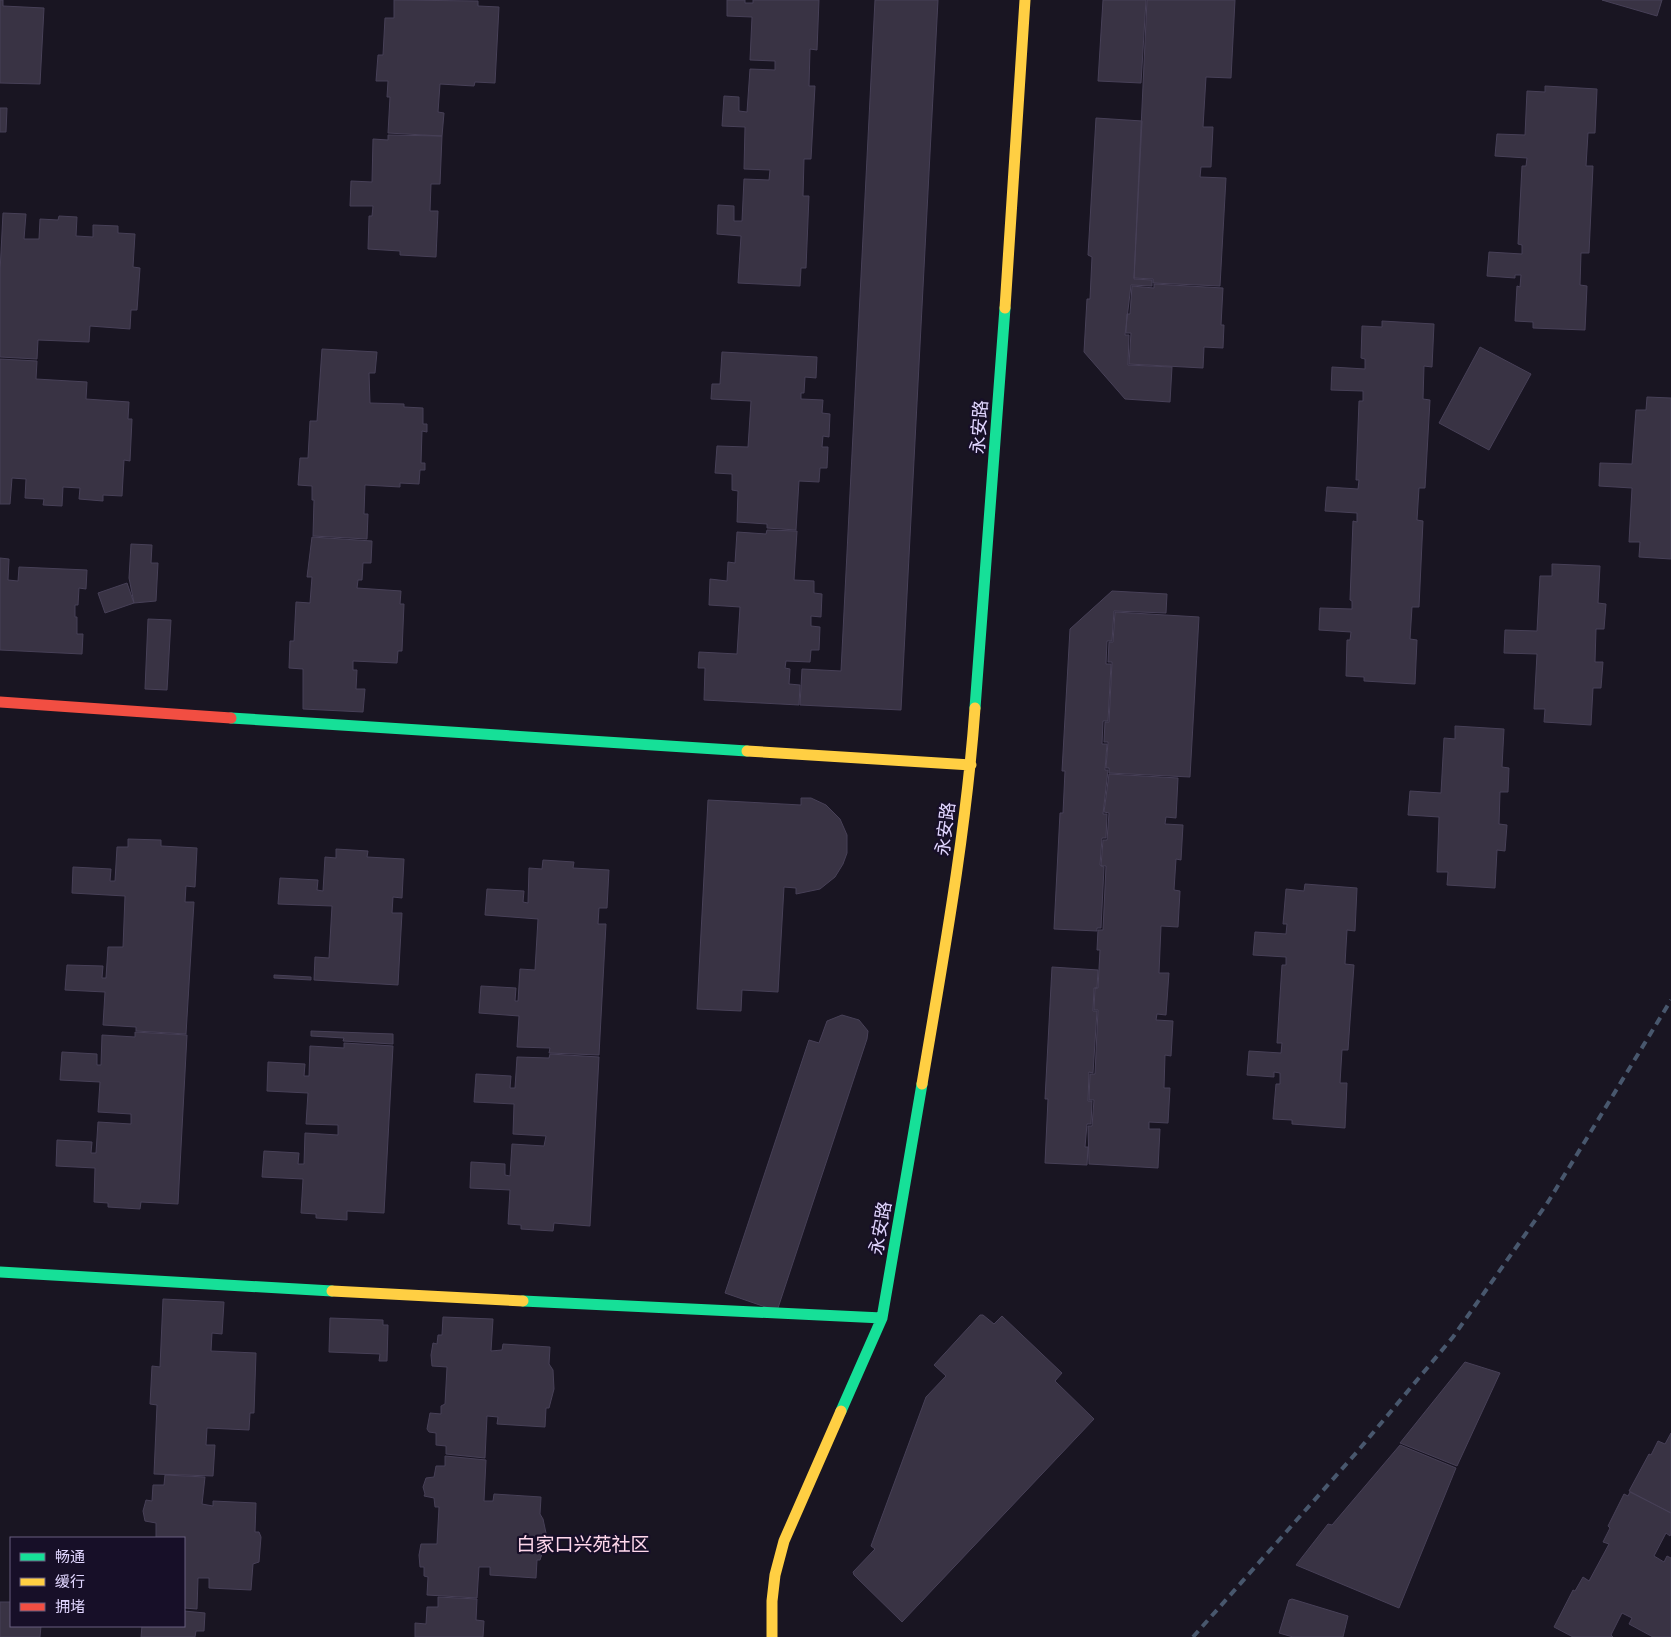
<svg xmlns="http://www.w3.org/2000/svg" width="1671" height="1637" viewBox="0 0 1671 1637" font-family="'PT Sans Narrow','Noto Sans SC',sans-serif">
<rect width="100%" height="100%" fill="#191522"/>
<!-- building -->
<path fill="#393344" stroke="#474057" d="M0 0H3V6L44 8 40 84 0 83Z
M394 0 478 1V6L499 7 495 83 475 82 474 86 440 84 438 112 444 113 442 136 388 133 390 97H387L388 81H376L378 55H383L385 18H394Z
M727 0H745V3H753V0H819L817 50 810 49 809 86H815L811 159H804L803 196H809L806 268H801L800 286 738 283 741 236 717 234 718 205 734 206V221H742L744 179 769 180 770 170 744 169 745 127 722 126 724 96 739 97V111L747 112 750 69 775 70V61L750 60 752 17 727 16Z
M875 0H938L901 710 800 705 802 669 841 671Z
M1103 0H1146L1141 83 1098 81Z
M1147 0H1235L1231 78 1206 77 1203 127H1213L1211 167H1201L1200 177 1226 178 1220 286 1153 283V279L1134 278Z
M1602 0H1662L1657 16Z
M1545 86 1597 89 1595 133H1588L1586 166H1593L1589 253H1581L1580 285 1587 286 1585 330 1533 328V322L1515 321 1517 286 1520 287 1521 275H1515V278L1487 276 1489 252 1522 254V245L1518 244 1522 166H1526L1527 158 1495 156 1497 134 1525 135 1527 91 1545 92Z
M0 108H7L6 132H0Z
M1096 118 1142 121 1134 279 1152 280V286L1131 285 1125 335H1129L1128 365 1172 367 1170 402 1125 399 1084 352 1087 299H1090L1092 257 1088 255Z
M388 135 442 136 440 184H431L430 211H438L436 257 400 255V251L368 249 369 216H372L373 206H350L351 181 372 182 373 139 388 140Z
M3 213 26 214 24 239H39L40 219 58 220 59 216 77 217 76 236 93 237V225L118 226V233L135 234 133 267 140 268 137 310H131L130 329 90 326 89 342 38 340 37 359 0 357V272Z
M1154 284 1223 288 1221 325H1224L1223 348 1204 347 1203 368 1129 364 1131 333H1126L1127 314H1130L1132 286 1154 288Z
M1382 321 1434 324 1432 367 1424 366 1423 399 1430 400 1425 488H1419L1417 520 1423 521 1419 607H1412L1410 639 1417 640 1415 684 1364 681V677L1346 676 1347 640H1350L1351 632 1319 630 1320 608 1352 609V601L1350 600 1353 521 1357 522V513L1325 511 1327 487 1358 489 1359 480H1356L1359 401H1363V391L1331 390 1332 367 1365 369V359L1361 358 1362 326 1382 327Z
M1480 347 1531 374 1489 450 1439 423Z
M322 349 377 352 375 373H369L370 403 404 404V407L423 408V424H427V432L422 431 421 463H425V470H420L419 484 400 483V487L365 485 364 514H368L367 539 313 536 314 500H312V486L298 485 300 458H308L310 421H317Z
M722 352 817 357 816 378 805 377 804 393H801V399L823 400 822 413 830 414 829 437 823 436 822 447H828L827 468H820L819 482 799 481 796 530 767 528V524L737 522 738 491 732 490V474L715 473 717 446 748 447 751 401 711 399 712 384H720Z
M0 359 37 361 36 379 87 382 86 399 129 402 128 419H132L130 461 124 460 122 496 103 495V501L79 499 80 488 63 487 62 506 43 505 44 499 25 498 26 479 12 478 10 504H0Z
M1647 397 1671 398V559L1639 557 1640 542H1629L1632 488 1599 486 1600 463 1632 464 1636 410H1646Z
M767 530 797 531 794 580 814 581V593L822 594 821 617 811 616V626L820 627 819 650H811L810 662 786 661 785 668 790 669 789 684 800 685 799 705 704 700 705 668H698L699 652 737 654 740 607 709 605 710 579 727 581 728 562 735 563 737 532 766 534Z
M312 537 372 541 371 563H363L362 580H358L357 588 401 591 400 604H404L402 651H398L397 663 353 661V670H357L356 689H365L363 712 303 709V669L289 668 290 641H294L296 602 310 603 312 577H307Z
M131 544 152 545 151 563H158L156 601 134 603 129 578Z
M0 558 9 559 8 580 18 581 19 567 87 570 86 589 79 588 78 605H75V617H77V634H83L82 654 0 650Z
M1552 564 1600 566 1598 603 1606 604 1604 629H1596L1595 662H1603L1601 688H1593L1591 725 1544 722 1545 709H1534L1537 654 1504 653 1505 630 1537 631 1540 576H1552Z
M127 583 134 603 105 613 98 593Z
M1112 591 1167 594 1166 613 1114 611 1112 641H1107L1106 664H1111L1108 721H1103L1102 744H1107L1105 770H1108L1103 814H1107L1106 838H1102L1100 865 1104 867 1101 928H1097V931L1054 929 1060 813H1063L1065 771H1062L1070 629Z
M1115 612 1199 617 1190 777 1109 773V768H1106L1108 742H1104L1105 722H1109L1112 662H1108L1109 642H1113Z
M148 619 171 620 167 690 145 689Z
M1455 726 1504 729 1502 767 1509 768 1508 792H1500L1499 824 1507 825 1505 851 1497 850 1495 888 1447 885 1448 872H1437L1439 817 1408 815 1410 791 1441 793 1444 738 1455 739Z
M1109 774 1178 778 1176 818 1166 817 1165 824 1183 825 1181 860 1176 859 1174 890 1180 891 1178 927 1161 926 1159 973H1169L1166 1015 1157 1014 1156 1020 1173 1021 1171 1056 1165 1055 1164 1088H1170L1168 1123 1149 1122V1129H1160L1158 1168 1089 1164 1088 1126H1092L1094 1100H1089L1090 1074H1095L1098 1010H1094L1095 988H1098L1100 950H1097L1098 930H1103L1106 866H1101L1103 840H1107L1109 813 1104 812Z
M801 798H811L826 805 840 819 847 835V853L843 864 835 877 820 889 796 894V888L784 887 778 992 742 990 741 1011 697 1009 708 800 801 805Z
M128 839 161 840V846L197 848 195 887 186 886 185 902H194L186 1034 136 1031V1027L103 1025 105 992 65 990 67 965 103 966 102 978H106L108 947H123L125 896 72 893 73 867 111 869 110 881H115L117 847H128Z
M336 849 368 851 367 857 404 859 402 898 393 897 392 913H402L398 985 314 980 315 957 329 958 332 906 278 904 280 878 318 880 317 890 323 891 325 857 336 858Z
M543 860 574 862 573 868 609 870 607 908H599L598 924H606L599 1055 549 1053 550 1048 517 1047 519 1016 479 1013 481 986 516 988 515 1001H518L520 969 535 970 538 919 485 915 487 889 524 891 523 902 528 903 529 868 542 869Z
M1305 884 1357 888 1355 931 1347 930 1345 964 1354 965 1348 1050H1342L1340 1083H1347L1345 1128 1292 1124V1120L1273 1119 1276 1084H1280V1073L1274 1072V1077L1247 1075 1249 1051 1281 1053 1282 1043H1277L1282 965H1286V957L1253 955 1255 932 1286 934 1287 924H1283L1286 889 1304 891Z
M1052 967 1098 970 1097 988H1094L1093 1011H1097L1093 1073 1089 1072 1088 1101H1092L1091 1124H1087L1085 1147H1088L1087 1165 1045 1163 1048 1099H1045Z
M274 975 311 977V980L274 978Z
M842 1015 859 1020 868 1031 867 1039 777 1311 725 1293 809 1040 819 1043 827 1021Z
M311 1031 393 1034V1044L343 1041 344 1038 311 1036Z
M135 1032 187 1035 178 1204 141 1202 140 1209 108 1207V1203L94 1202 95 1168 56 1166 57 1140 92 1142 91 1153H96L98 1122 131 1124V1114L98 1112 100 1082 60 1080 62 1052 97 1054V1065H101L102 1035 135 1037Z
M344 1043 393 1046 384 1213 347 1211V1220L316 1218V1214L301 1213 303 1179 262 1177 264 1151 299 1153 298 1164H304L305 1133 338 1135V1125L306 1124 308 1093 267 1091 268 1062 305 1064 304 1076H309L310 1046 344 1048Z
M550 1054 599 1057 590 1226 554 1223 553 1231 521 1229V1225L508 1224 510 1190 470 1188 471 1162 505 1164V1175L510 1176 512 1144 544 1146 546 1136 513 1134 514 1104 474 1102 476 1074 511 1076 510 1088H515L517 1057 549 1058Z
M163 1299 224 1302 222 1334 212 1333 211 1351 256 1353 254 1413H250L249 1430 207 1428 206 1445H215L213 1476 154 1474 157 1405 150 1404 152 1366 160 1367Z
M980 1315H983L994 1324 1002 1316 1062 1373 1055 1381 1094 1419 902 1622 854 1575 853 1572 875 1549 871 1546 926 1397 946 1376 934 1365Z
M443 1317 493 1319 491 1351 502 1350 503 1344 550 1347 549 1364 553 1370 554 1389 549 1408H546L545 1427 497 1424 498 1417 487 1416 485 1458 446 1454V1446L436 1445V1433L429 1432 427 1429 430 1413 441 1414V1406L445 1404 447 1367 432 1366 431 1355 433 1343 437 1344 438 1335H442Z
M330 1318 383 1320V1325H388L387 1361H379L380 1354 329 1352Z
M1465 1362 1500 1373 1457 1466 1400 1443Z
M1671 1433V1513L1629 1491 1649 1454 1651 1455 1658 1441 1665 1444Z
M1400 1445 1456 1468 1399 1608 1296 1565 1328 1524 1332 1525Z
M445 1456 486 1460 484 1501H493L494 1494 541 1497 540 1514 543 1519 546 1533 545 1545 540 1560H537L536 1578 490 1575V1567H479L477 1598 427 1595 428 1577 424 1576V1567H420L419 1555 421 1544H437L439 1507H435L434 1498 424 1496 425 1494 423 1487 426 1478 434 1477 436 1466H445Z
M165 1475 205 1477 202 1504 213 1506V1501L256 1503 255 1532H259L261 1537 259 1562 253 1564 251 1590 209 1588V1578H198L197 1609 184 1608V1538H156V1523L145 1521 143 1511 146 1500 152 1501 153 1485H164Z
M1630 1492 1671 1513V1534L1670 1536 1666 1533 1654 1556 1664 1562 1667 1556 1671 1558V1637H1653L1629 1624 1632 1618 1622 1613 1611 1635 1613 1637H1573L1554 1627 1573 1590 1575 1591 1583 1577 1589 1581 1609 1544 1603 1542 1610 1528 1608 1526 1624 1494 1628 1496Z
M438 1597 477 1599 476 1620 484 1621 483 1637H415V1623L426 1624 427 1607H438Z
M1292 1599 1348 1616 1343 1637H1293L1279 1633 1289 1600Z
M0 1602H11V1626H41L40 1637H0Z
M184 1611 205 1613 204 1631H196L195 1637H141L142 1626H184Z"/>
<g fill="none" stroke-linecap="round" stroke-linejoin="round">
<!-- fast -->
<path stroke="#16e098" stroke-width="11" d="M975 708 1005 308
M231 718 747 751
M0 1272 332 1291
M523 1301 882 1318
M841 1411 882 1318 922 1084"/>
<!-- slow -->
<path stroke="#ffcf43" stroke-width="11" d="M1005 308 1025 0
M747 751 971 765
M922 1084C943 959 966 834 975 708
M332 1291 523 1301
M772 1637V1601L775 1575 784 1541 841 1411"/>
<!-- jam -->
<path stroke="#f24e42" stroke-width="11" d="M0 702 231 718"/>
<!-- rail -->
<path stroke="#48576d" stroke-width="4" stroke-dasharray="8 6" stroke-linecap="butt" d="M1193 1637 1357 1452 1453 1337 1548 1202 1671 1000"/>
</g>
<g text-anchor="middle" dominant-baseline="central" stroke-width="4.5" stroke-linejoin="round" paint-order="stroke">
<!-- street labels -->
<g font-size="18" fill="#e1d6ff" stroke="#170f28">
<text transform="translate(979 427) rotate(-86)">永安路</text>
<text transform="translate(945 829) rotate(-83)">永安路</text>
<text transform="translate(880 1228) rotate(-80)">永安路</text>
</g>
<!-- neighbourhood labels -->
<g font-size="19" fill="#ffd8eb" stroke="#170f28">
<text x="583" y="1544">白家口兴苑社区</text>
</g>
</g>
<!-- legend -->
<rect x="10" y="1537" width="175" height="90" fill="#170f28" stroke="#685f7e"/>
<rect x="20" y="1553" width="25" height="8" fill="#16e098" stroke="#685f7e"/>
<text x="55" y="1562" font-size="15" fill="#e1d6ff">畅通</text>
<rect x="20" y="1578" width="25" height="8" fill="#ffcf43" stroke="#685f7e"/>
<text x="55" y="1587" font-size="15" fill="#e1d6ff">缓行</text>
<rect x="20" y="1603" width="25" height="8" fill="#f24e42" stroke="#685f7e"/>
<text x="55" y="1612" font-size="15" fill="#e1d6ff">拥堵</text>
</svg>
